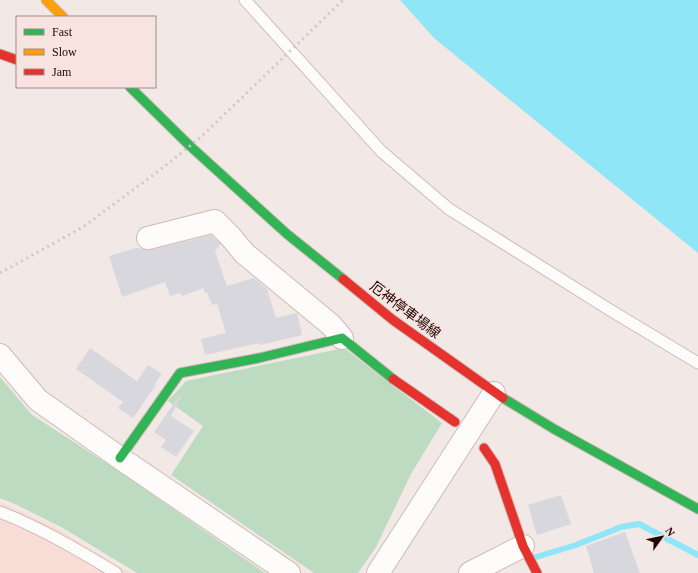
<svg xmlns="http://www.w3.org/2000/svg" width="698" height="573" viewBox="0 0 698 573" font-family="'Times New Roman','Noto Sans JP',serif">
<rect width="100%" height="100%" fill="#f2e8e5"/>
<!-- built -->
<path fill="#f8ddd7" d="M0 502 53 526 130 573H0Z"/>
<!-- green -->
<path fill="#bddbc0" d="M344 348 442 423 411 474 376 547 358 573H314L171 475 203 426 168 401 186 381Z
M0 377 32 415 114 468 265 573H137L63 528 15 504 0 498Z"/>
<!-- water -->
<path fill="#8fe6f6" d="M400 0H698V253L434 38Z"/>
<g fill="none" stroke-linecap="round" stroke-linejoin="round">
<!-- stream -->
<path stroke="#8fe6f6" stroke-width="6" d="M533 558 576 545 621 527 639 524 698 555"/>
</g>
<!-- building -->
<path fill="#d9d7de" d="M211 235 221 244 215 251 227 286 254 278 267 289 276 318 297 313 302 335 260 345V343L205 355 201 339 226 333 217 304 212 305 207 292 205 293 204 288 182 296 180 293 170 296 165 282 122 297 109 256 136 248 151 250Z
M90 348 137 381 148 365 162 374 154 385H156L133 418 118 408 123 402 76 369Z
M179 396 181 397 171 416 194 431 176 457 161 447 166 440 154 432Z
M561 495 571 524 537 535 528 505Z
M625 532 640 573H594L586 546Z"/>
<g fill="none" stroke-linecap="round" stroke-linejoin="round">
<defs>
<path id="lane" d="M245 0 381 151 449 209 610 310 698 363
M0 512C41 528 78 550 116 573"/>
<path id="street" d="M148 238 215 221 230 236 244 253 331 325 342 338
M0 355 38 400 120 458 289 573
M378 573 494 393
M470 573 523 546"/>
<path id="fast" d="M130 87 190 146 287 234 343 279
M503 398 554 429 698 509
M120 458 180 373 259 358 342 338 393 379"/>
<path id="slow" d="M46 0 63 17"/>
<path id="jam" d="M0 54 17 60
M343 279 393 320 503 398
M393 379 455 422
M484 448 495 464 523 546 537 573"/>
</defs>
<!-- lane casing -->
<use href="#lane" stroke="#cebab5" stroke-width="13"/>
<!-- street casing -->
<use href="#street" stroke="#cebab5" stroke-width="24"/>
<!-- fast casing -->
<use href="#fast" stroke="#cebab5" stroke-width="11"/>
<!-- slow casing -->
<use href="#slow" stroke="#cebab5" stroke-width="11"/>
<!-- jam casing -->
<use href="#jam" stroke="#cebab5" stroke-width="11"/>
<!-- lane -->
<use href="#lane" stroke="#fdfcfb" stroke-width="11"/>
<!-- street -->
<use href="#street" stroke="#fdfcfb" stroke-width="22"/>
<!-- fast -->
<use href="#fast" stroke="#30b455" stroke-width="9"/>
<!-- slow -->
<use href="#slow" stroke="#ff9f0a" stroke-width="9"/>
<!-- jam -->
<use href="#jam" stroke="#e5322d" stroke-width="9"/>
<!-- rail -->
<path stroke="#cecaca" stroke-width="3" stroke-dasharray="2 4" stroke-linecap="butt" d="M0 273 83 227 160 170 201 137 343 0"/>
</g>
<g text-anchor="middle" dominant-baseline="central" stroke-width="3" stroke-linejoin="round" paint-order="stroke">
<!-- street labels -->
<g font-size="14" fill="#220402" stroke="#f7e4e0">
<text transform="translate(405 310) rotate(37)">厄神停車場線</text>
</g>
</g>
<!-- legend -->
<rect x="16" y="16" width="140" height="72" fill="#f7e4e0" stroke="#a28a87"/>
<rect x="24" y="29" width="20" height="6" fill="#30b455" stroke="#a28a87"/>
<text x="52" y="36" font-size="12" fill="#220402">Fast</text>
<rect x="24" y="49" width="20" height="6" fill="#ff9f0a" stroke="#a28a87"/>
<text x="52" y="56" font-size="12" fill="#220402">Slow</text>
<rect x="24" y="69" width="20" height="6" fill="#e5322d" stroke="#a28a87"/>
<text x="52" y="76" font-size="12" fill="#220402">Jam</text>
<!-- north arrow -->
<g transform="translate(662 537) rotate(57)" stroke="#f7e4e0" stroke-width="3" paint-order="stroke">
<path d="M0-3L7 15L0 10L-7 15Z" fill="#220402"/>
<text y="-6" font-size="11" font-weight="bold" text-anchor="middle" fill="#220402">N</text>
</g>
</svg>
